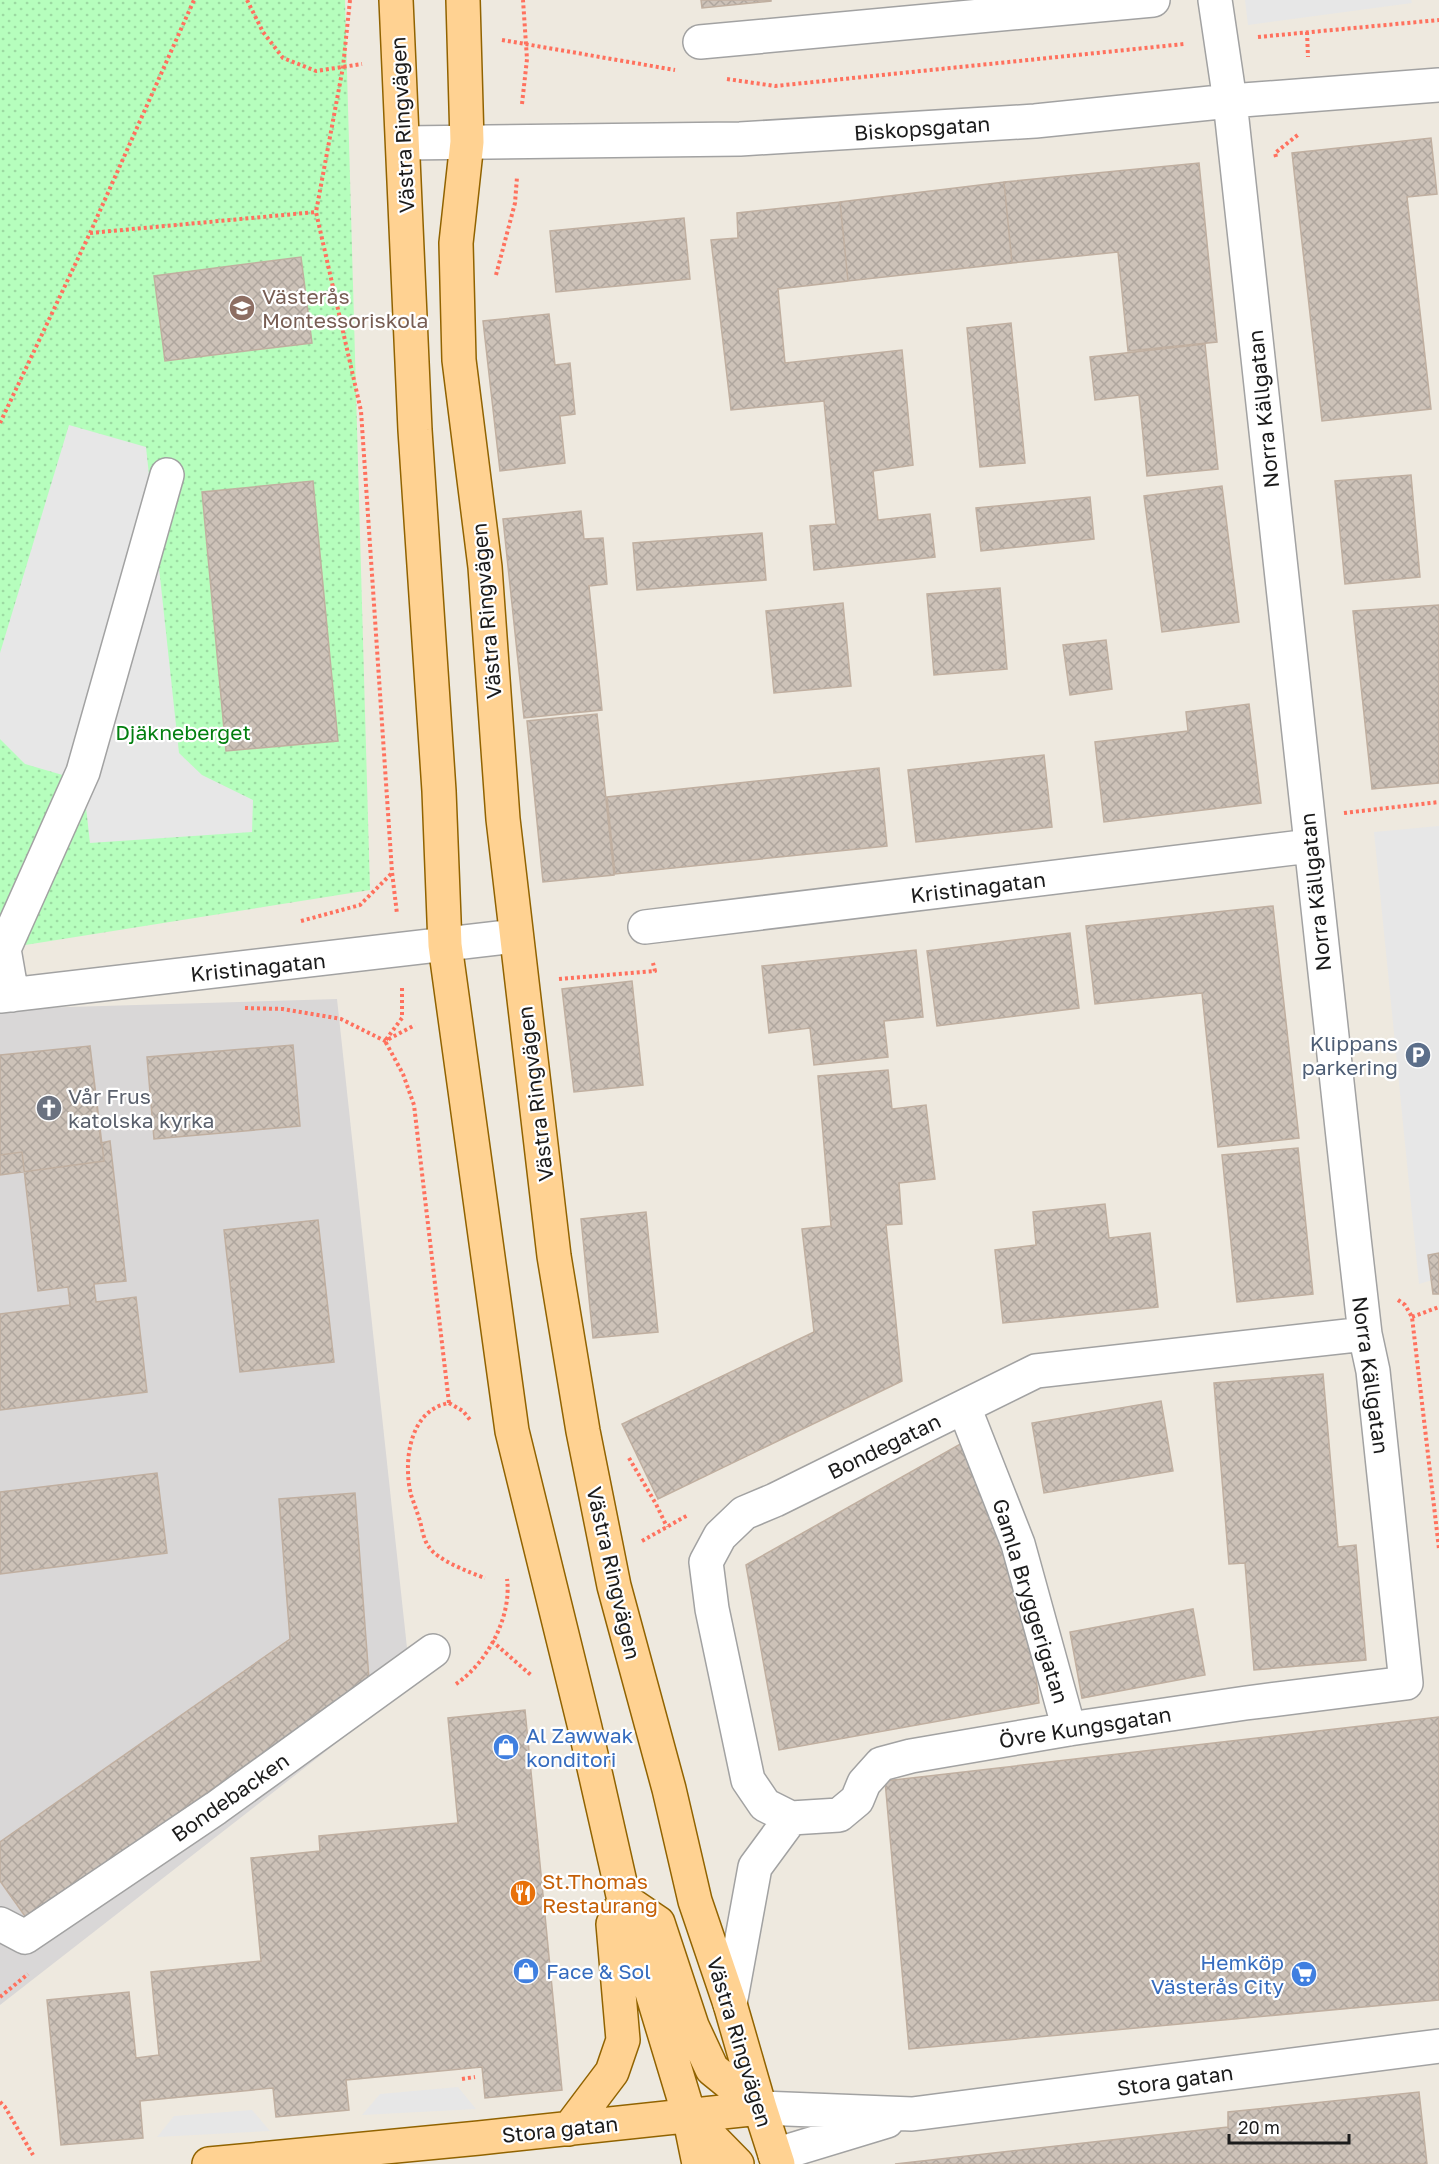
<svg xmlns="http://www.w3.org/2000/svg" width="1439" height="2164" viewBox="0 0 1439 2164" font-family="'Golos Text',sans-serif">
<defs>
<pattern id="park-dots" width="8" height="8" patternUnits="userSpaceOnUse" patternTransform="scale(1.5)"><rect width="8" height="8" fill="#b6febd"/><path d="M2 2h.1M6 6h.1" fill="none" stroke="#9cd9a2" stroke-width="1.8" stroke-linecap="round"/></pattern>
<pattern id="building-cross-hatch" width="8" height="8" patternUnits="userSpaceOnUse" patternTransform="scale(1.5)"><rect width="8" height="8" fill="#cdc2b8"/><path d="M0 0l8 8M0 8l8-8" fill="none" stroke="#afa69e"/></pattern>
</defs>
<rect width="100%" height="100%" fill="#eee9df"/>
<!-- residential -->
<path fill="#d9d7d7" d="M337 999 411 1685 0 2005V1009Z"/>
<!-- park -->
<path fill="url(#park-dots)" d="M0 0H345L370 890 0 949Z"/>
<!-- parking -->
<path fill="#e7e7e7" d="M1245 0H1411L1412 3 1248 25Z
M69 425 146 447 179 753 202 775 253 800 252 832 90 843 83 781 25 764 0 739V653Z
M1439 826V1278L1419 1284 1374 832Z
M458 2087 476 2109 362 2115 380 2094Z
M252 2110 270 2131 157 2137 174 2116Z"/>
<!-- building -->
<path fill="url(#building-cross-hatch)" stroke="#c0afa0" stroke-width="1.5" d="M701 0H771V1L702 8Z
M1431 138 1437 194 1407 197 1431 409 1322 421 1292 153Z
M1199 163 1217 342 1128 351 1118 252 1012 263 1004 182Z
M1004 182 1012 263 848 281 840 202Z
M840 202 848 281 778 289 785 363 902 350 913 465 873 471 878 520 930 514 935 557 814 570 810 526 836 524 824 401 731 410 711 240 738 238 737 213Z
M684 218 690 279 556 292 550 231Z
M301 257 312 343 165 361 154 276Z
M549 314 555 365 570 363 575 414 560 416 565 463 500 471 483 321Z
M1011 323 1025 463 980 467 967 328Z
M1205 344 1218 469 1147 476 1139 395 1095 400 1090 357Z
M1411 475 1420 577 1345 584 1335 481Z
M313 481 338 741 226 751 202 492Z
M1222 486 1239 622 1162 632 1144 496Z
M1090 497 1094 539 981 551 976 508Z
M581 511 584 539 603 538 607 584 589 586 602 710 524 718 503 519Z
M762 533 766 580 637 590 633 543Z
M1000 588 1007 669 934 675 927 594Z
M843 603 851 686 774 693 766 611Z
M1439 605V783L1372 789 1353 611Z
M1106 640 1112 689 1070 695 1063 645Z
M1249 704 1261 803 1104 822 1095 742 1188 731 1186 712Z
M597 714 614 875 543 882 527 721Z
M1044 755 1052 827 916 842 908 770Z
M879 768 887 846 615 874 607 797Z
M1273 906 1299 1138 1218 1147 1202 993 1095 1004 1086 926Z
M1070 933 1079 1008 937 1026 927 951Z
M916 950 923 1017 884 1021 888 1057 814 1065 810 1028 769 1033 762 966Z
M632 981 643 1085 574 1092 562 989Z
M293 1045 300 1126 154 1139 147 1057Z
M90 1046 101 1143 110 1141 126 1281 94 1284 96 1302 136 1297 147 1392 0 1410V1314L70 1305 68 1287 38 1291 22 1152 0 1155V1055Z
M90 1046 104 1161 0 1175V1055Z
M888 1070 892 1109 926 1105 935 1179 899 1183 902 1224 886 1225 902 1381 658 1499 622 1424 814 1332 802 1229 831 1226 818 1076Z
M1298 1148 1313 1294 1237 1302 1222 1155Z
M1105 1204 1109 1238 1150 1233 1158 1307 1003 1323 995 1250 1036 1245 1033 1212Z
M646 1212 658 1332 593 1338 581 1219Z
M318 1220 334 1362 240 1372 224 1230Z
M1439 1253V1294H1433L1428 1255Z
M1323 1374 1338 1547 1356 1545 1366 1660 1254 1670 1245 1563 1229 1564 1214 1383Z
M1161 1401 1173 1471 1044 1493 1032 1423Z
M962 1443 1030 1623 1039 1703 779 1750 746 1565Z
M157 1473 167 1553 0 1574V1492Z
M355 1493 369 1679 27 1919 0 1881V1842L290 1639 279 1499Z
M1193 1609 1205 1675 1082 1698 1070 1632Z
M525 1710 562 2090 485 2098 482 2067 346 2080 349 2110 276 2117 273 2088 140 2101 143 2138 61 2145 47 2000 129 1992 136 2058 159 2055 151 1972 261 1961 251 1858 320 1851 319 1836 458 1823 448 1718Z
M1439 1717V2000L909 2049 885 1781Z
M1419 2092 1427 2164H895L1228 2127V2112Z"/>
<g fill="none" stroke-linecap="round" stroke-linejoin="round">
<defs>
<path id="minor" d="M1215 0 1230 101 1354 1238 1365 1334 1373 1371 1406 1683 1246 1703 1069 1729 911 1756 881 1764 864 1783 857 1800 839 1815 791 1818 765 1805 748 1780 712 1609 706 1562 720 1536 744 1513 775 1500 1036 1371 1365 1334
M700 42 1153 0
M403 143 740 139 1035 121 1230 101 1439 85
M645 927 1310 846
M12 995 4 949 83 772 167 475
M0 996 516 936
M964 1407 1018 1544 1069 1729
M0 1924 25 1937 216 1808 433 1651
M730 2004 755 1867 791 1818
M760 2108 912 2114 1439 2046
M775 2155 887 2121"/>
<path id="major" d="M396 0 415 430 439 791 445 945 512 1431 585 1728 624 1900 689 2115 699 2164
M463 0 467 142 456 243 459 360 485 567 503 819 554 1256 583 1431 614 1586 669 1789 695 1901 730 2004 760 2108 778 2164
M624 1900 658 1923 692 2026 712 2069 760 2108
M689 2115 737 2164
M569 2129 612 2072 623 2040 613 1924 621 1907
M209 2164 479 2138 760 2108"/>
</defs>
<!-- minor casing -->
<use href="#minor" stroke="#a2a2a2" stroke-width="36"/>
<!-- major casing -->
<use href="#major" stroke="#916300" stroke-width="36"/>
<!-- path -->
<path stroke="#ff715e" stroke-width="4" stroke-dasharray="3 3" stroke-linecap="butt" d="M247 0 263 32 283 58 316 71 362 64
M350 0 343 67 316 212 361 411 392 872 397 914
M1307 32 1308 57
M1258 37 1439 20
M502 40 675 70
M727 79 775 86 1184 44
M522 104 527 59 523 0
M1276 157 1275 153 1299 134
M90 233 316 212
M496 275 515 203 517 177
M0 423 90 233 194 0
M1344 813 1439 802
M301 921 360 905 392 873
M559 979 655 971 653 963
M402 988V1018L385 1041 403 1074 414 1105 449 1403C409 1410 403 1462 411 1495 414 1503 417 1512 420 1521 422 1529 424 1541 429 1547 437 1560 471 1573 485 1578
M245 1008 283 1009 341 1019 385 1041 415 1025
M1398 1300 1405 1305 1412 1317 1439 1549
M1412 1317 1439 1307
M449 1403 463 1411 471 1421
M629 1458 656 1504 667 1527
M642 1541 688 1515
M492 1641 532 1676
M456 1684C487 1663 512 1617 507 1579
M0 1997 28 1974
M462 2079 475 2077
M0 2102 5 2107 33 2155"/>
<!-- minor -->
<use href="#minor" stroke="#fff" stroke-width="33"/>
<!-- major -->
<use href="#major" stroke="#ffd292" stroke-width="33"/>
</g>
<!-- icons -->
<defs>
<symbol id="school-disc" viewBox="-11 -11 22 22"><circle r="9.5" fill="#8d6e63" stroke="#fff"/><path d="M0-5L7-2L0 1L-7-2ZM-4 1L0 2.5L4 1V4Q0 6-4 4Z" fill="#fff"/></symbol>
<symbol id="parking-disc" viewBox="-11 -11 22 22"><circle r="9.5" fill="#5c6f8a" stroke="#fff"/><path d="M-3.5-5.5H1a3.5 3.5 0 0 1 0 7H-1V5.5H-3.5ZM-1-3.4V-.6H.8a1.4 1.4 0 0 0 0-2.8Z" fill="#fff"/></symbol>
<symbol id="church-disc" viewBox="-11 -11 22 22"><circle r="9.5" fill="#6b7280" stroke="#fff"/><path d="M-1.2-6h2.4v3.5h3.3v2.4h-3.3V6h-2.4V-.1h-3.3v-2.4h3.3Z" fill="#fff"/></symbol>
<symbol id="shop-disc" viewBox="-11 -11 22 22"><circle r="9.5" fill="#3f7fe0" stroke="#fff"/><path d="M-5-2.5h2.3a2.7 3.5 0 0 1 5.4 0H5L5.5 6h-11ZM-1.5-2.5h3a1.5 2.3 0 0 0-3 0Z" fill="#fff"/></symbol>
<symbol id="restaurant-disc" viewBox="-11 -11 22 22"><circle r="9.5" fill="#e8710a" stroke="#fff"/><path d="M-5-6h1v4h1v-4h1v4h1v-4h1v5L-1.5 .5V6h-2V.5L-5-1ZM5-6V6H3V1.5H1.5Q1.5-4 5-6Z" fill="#fff"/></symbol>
<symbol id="supermarket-disc" viewBox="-11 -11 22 22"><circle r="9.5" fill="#3f7fe0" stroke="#fff"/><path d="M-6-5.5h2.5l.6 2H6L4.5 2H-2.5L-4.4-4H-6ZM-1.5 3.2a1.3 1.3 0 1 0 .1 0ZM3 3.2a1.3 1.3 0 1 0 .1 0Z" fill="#fff"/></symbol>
</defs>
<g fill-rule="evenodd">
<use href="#school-disc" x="227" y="293" width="30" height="30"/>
<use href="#parking-disc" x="1403" y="1040" width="30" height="30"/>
<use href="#church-disc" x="34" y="1093" width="30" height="30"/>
<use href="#shop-disc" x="491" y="1732" width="30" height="30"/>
<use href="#restaurant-disc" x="508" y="1878" width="30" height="30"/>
<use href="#shop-disc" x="511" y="1956" width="30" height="30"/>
<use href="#supermarket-disc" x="1289" y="1959" width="30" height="30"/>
</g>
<g text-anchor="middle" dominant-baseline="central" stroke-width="4.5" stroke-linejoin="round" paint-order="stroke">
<!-- street labels -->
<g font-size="21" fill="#1b1b1b" stroke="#fff">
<text transform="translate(402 125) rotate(-93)">Västra Ringvägen</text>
<text transform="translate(922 128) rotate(-4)">Biskopsgatan</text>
<text transform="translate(1263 409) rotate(-96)">Norra Källgatan</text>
<text transform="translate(486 611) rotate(-95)">Västra Ringvägen</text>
<text transform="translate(978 887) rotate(-7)">Kristinagatan</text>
<text transform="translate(1315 892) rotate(-96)">Norra Källgatan</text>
<text transform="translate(258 967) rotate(-6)">Kristinagatan</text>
<text transform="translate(535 1094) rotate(-97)">Västra Ringvägen</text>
<text transform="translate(1371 1375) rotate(82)">Norra Källgatan</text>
<text transform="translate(884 1446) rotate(-26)">Bondegatan</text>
<text transform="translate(614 1573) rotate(77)">Västra Ringvägen</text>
<text transform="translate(1031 1601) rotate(73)">Gamla Bryggerigatan</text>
<text transform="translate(1085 1727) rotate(-9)">Övre Kungsgatan</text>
<text transform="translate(230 1797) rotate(-35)">Bondebacken</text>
<text transform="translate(740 2042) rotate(73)">Västra Ringvägen</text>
<text transform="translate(1175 2080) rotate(-8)">Stora gatan</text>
<text transform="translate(560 2129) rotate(-6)">Stora gatan</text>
</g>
<!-- education labels -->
<g font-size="21" fill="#785e54" stroke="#fff" text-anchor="start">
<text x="262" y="296">Västerås<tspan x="262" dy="24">Montessoriskola</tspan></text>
</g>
<!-- park labels -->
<g font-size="21" fill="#027f0f" stroke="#fff">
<text x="183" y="732">Djäkneberget</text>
</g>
<!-- service labels -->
<g font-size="21" fill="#4e5e75" stroke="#fff" text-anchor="end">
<text x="1398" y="1043">Klippans<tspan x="1398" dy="24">parkering</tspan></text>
</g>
<!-- worship labels -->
<g font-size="21" fill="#5b616d" stroke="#fff" text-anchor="start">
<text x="68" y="1096">Vår Frus<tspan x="68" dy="24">katolska kyrka</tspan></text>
</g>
<!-- shop labels -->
<g font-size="21" fill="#366cbe" stroke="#fff" text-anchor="start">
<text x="526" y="1735">Al Zawwak<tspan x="526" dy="24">konditori</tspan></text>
<text x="1284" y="1962" text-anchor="end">Hemköp<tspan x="1284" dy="24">Västerås City</tspan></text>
<text x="546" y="1971">Face &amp; Sol</text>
</g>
<!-- food labels -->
<g font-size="21" fill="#c56008" stroke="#fff" text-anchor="start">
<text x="542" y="1881">St.Thomas<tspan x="542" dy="24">Restaurang</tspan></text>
</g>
</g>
<!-- scale -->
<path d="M1229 2134v9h120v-9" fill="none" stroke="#1b1b1b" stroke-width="3"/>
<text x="1238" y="2134" font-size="18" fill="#1b1b1b" stroke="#ffffff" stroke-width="4.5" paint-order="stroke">20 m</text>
</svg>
